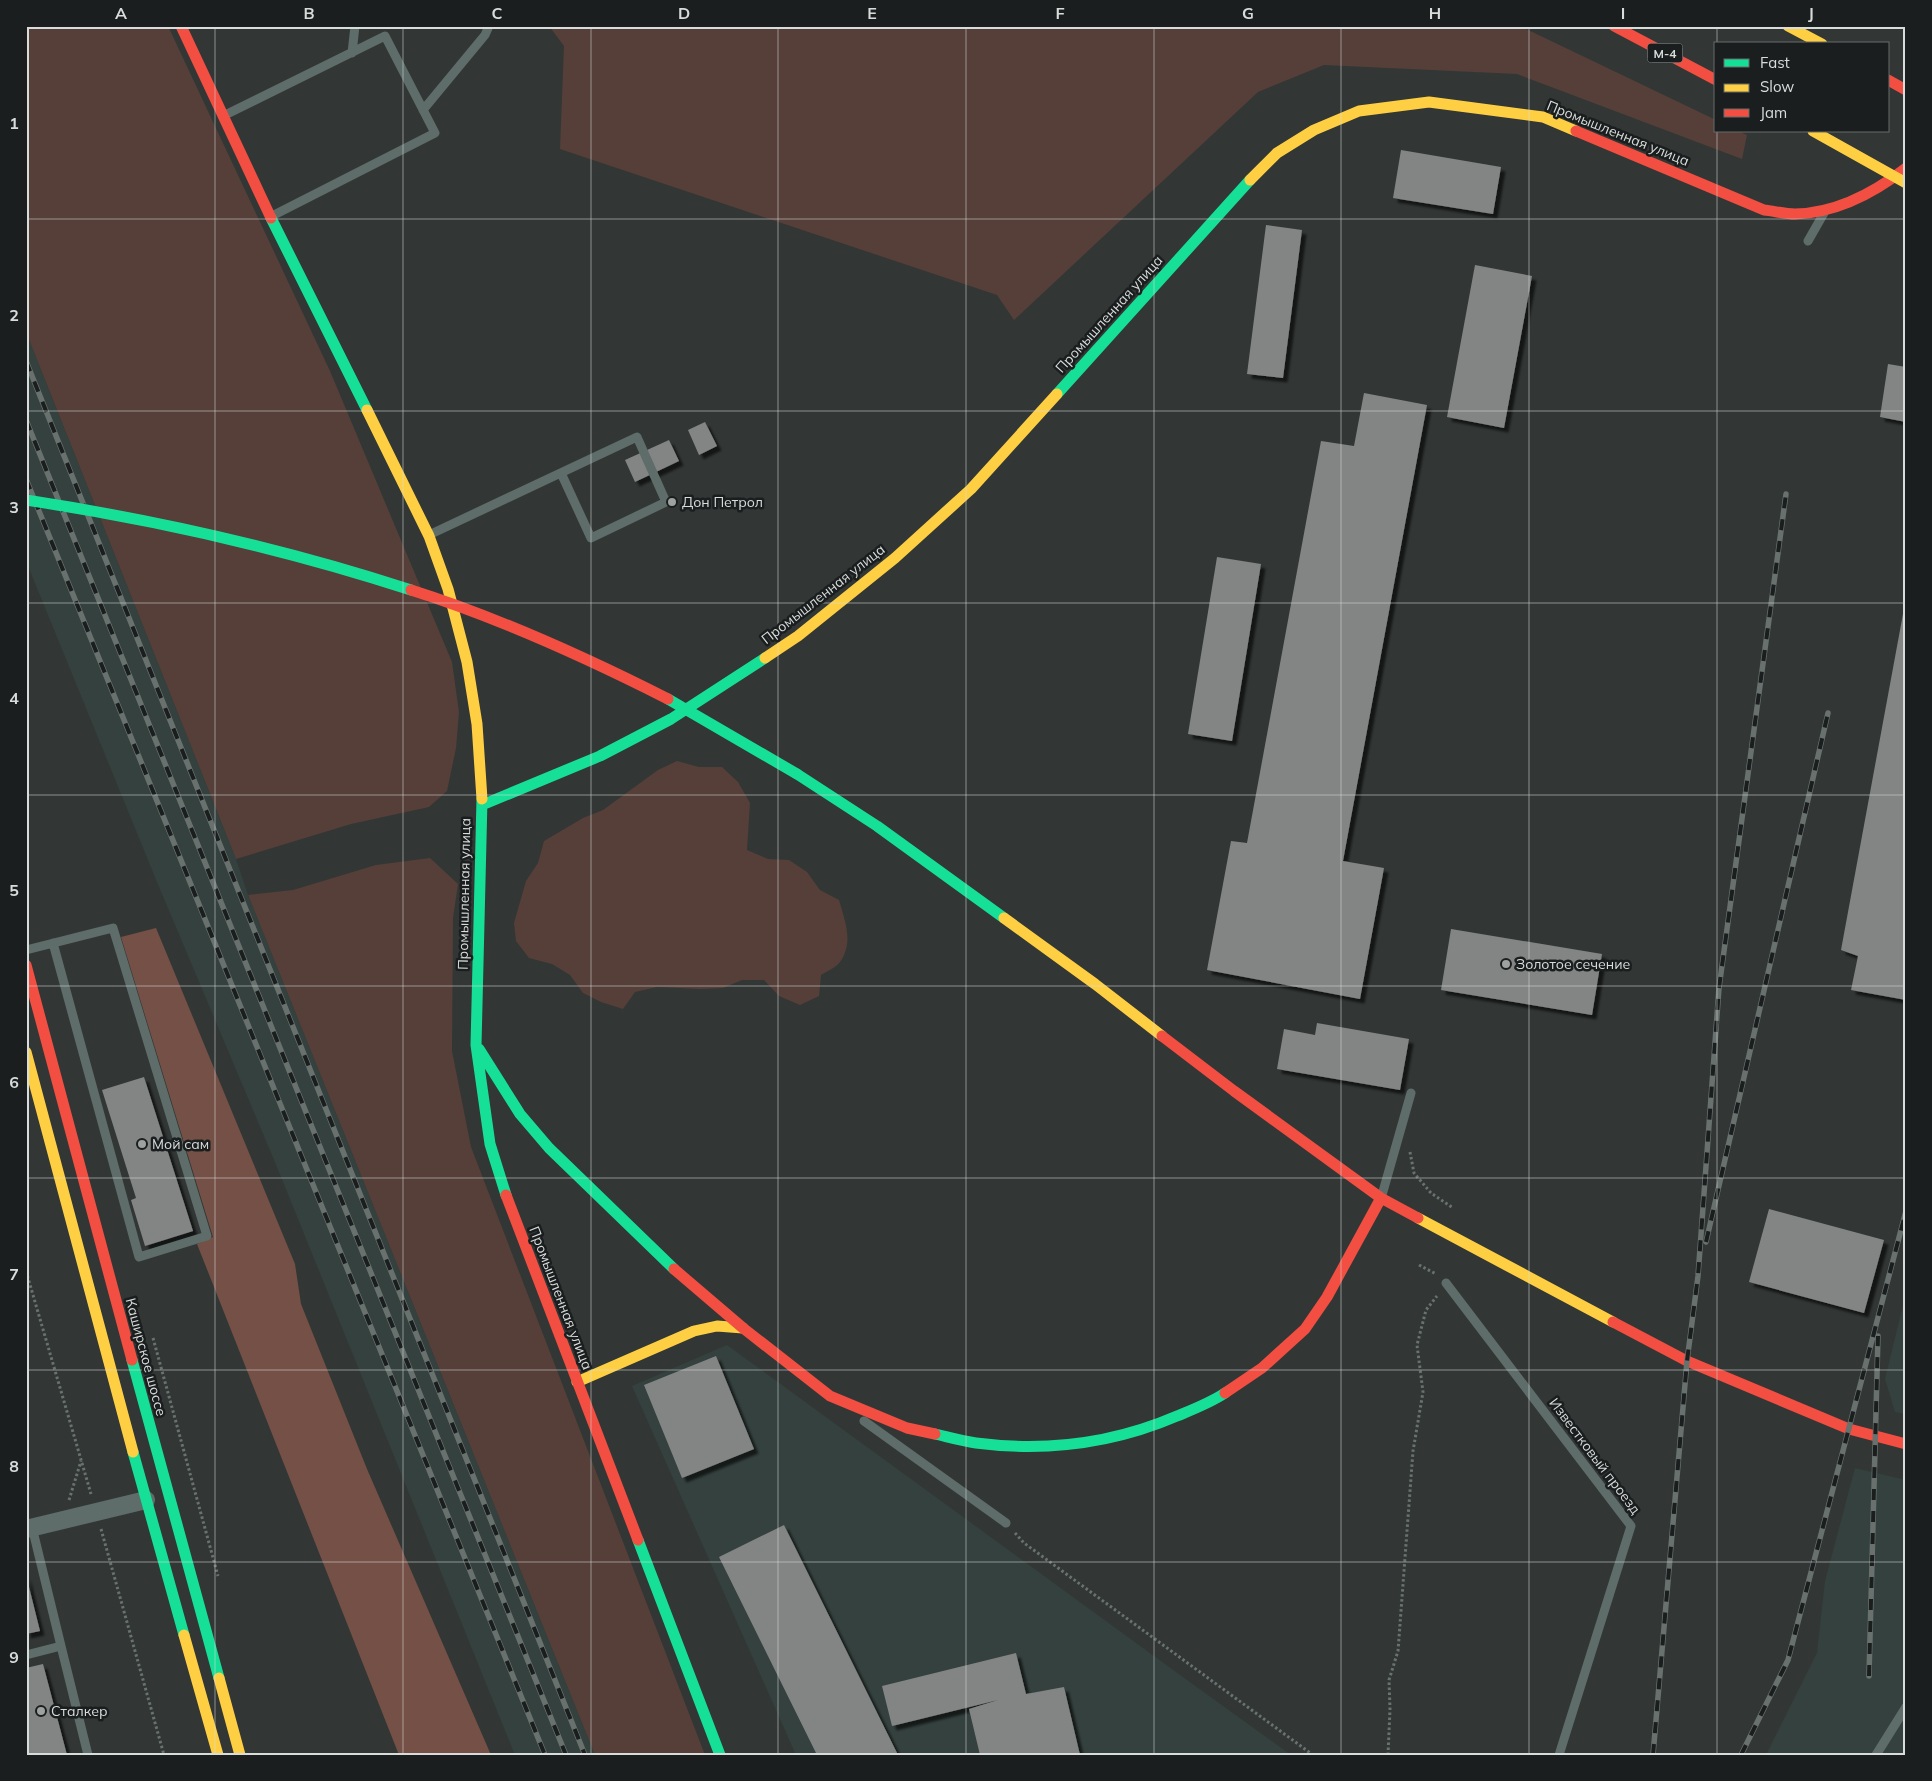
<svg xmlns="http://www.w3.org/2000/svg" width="1932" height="1781" viewBox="0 0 1932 1781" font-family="Mulish,sans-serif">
<defs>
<filter id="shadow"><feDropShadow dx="4.5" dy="4.5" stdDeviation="1" flood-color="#0009"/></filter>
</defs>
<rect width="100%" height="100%" fill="#323735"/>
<!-- built -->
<path fill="#34413e" d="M26 332 236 859 248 895 595 1755H515L275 1162 157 882 26 561Z
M1906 1293V1414L1895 1412 1885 1379Z
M727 1345 1169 1667 1291 1755H796L632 1386Z
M1855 1468 1906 1480V1755H1766L1817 1653 1825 1581Z"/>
<!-- green -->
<path fill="#553f38" d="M26 26H168L330 371 452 662 459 712 456 748 447 791 429 807 351 824 236 859 26 332Z
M549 26H1520L1716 120V131H1738L1747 135 1742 159 1517 74 1324 65 1258 92 1014 320 997 295 560 149 564 46Z
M677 761 699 767H722L738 782 750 803 747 850 768 859 789 860 807 872 820 890 839 900C845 921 854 942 840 962 837 967 827 971 821 975L819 996 800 1005 779 996 764 980H742L723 988 701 989 657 987 635 992 623 1009 601 1002 583 993 570 975 552 964 529 958 516 941 514 923 526 881 538 863 544 841 583 818 603 810 658 770Z
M430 858 458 884 453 918 452 1051 471 1147 705 1755H595L248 895 293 890 376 865Z"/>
<!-- forest -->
<path fill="#755046" d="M156 928 295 1264 301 1304 367 1469 491 1755H399L197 1244 213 1237 121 937Z"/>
<!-- building -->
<path fill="#828584" filter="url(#shadow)" d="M1401 150 1501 167 1493 214 1393 198Z
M1266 225 1302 230 1283 378 1247 374Z
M1475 265 1532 276 1504 428 1447 417Z
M1888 364 1906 367V422L1880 417Z
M1364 393 1427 405 1343 861 1384 868 1360 999 1207 970 1231 841 1247 843 1321 441 1354 446Z
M705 422 717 446 699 455 688 430Z
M669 440 679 461 635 482 625 460Z
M1217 557 1261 564 1232 741 1188 734Z
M1905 603H1906V1000L1851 990 1858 956 1841 950Z
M1451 929 1602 954 1592 1015 1441 990Z
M1317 1023 1409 1039 1400 1090 1277 1069 1284 1029 1315 1035Z
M144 1077 193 1231 145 1246 131 1200 136 1198 102 1090Z
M1769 1209 1884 1240 1864 1313 1749 1282Z
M716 1356 754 1449 682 1478 644 1385Z
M784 1525 898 1755H817L719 1557Z
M26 1575 40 1631 26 1634Z
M1016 1653 1026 1694 1064 1687 1080 1755H980L969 1709 998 1700 892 1726 882 1686Z
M43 1664 67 1755H26V1668Z"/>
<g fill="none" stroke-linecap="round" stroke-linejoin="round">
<!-- path -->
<path stroke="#687270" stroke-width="3" stroke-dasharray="2.5 2.5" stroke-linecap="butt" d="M1410 1152 1414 1173 1431 1193 1453 1208
M1419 1265 1436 1274
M26 1271 91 1494
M153 1338 218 1576
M69 1500 81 1461
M101 1529 164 1755
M1015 1533 1024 1543 1313 1755
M1388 1755 1390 1709 1389 1680 1398 1651 1413 1451 1423 1392 1417 1345 1426 1310 1437 1296"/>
<!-- lane -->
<path stroke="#5e6d6a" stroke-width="9" d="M352 53 355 26
M423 110 485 35 489 26
M225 115 385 36 435 133 272 216
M1808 241 1824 213
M431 534 637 437 666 502 591 538 561 473
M26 950 113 928 207 1236 139 1257 53 943
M1382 1195 1411 1093
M1446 1283 1631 1526 1559 1755
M864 1421 1006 1523
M61 1646 88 1755
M26 1655 61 1646 32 1527
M1876 1755 1906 1707"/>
<!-- street -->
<path stroke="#5e6d6a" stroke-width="18" d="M26 1529 146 1500"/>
<!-- fast -->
<path stroke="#16e098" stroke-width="11" d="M271 218 367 410
M1057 394 1250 180
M797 774 877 826 1004 918
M482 799 476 1045 490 1144 506 1195
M482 805 600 756 671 719 765 658
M479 1049 520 1114 549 1148 674 1269
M132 1360 219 1678
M935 1434C948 1437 962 1441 976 1443 1046 1452 1112 1444 1177 1416 1194 1409 1210 1403 1225 1393
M133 1452 184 1635
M638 1540 720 1755"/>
<!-- slow -->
<path stroke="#ffcf43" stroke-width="11" d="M1788 26 1822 44
M1250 180 1277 153 1314 130 1359 111 1429 102 1543 117 1576 131
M367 410 429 536 448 589 467 662 477 724 482 799
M765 658 798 636 895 558 971 489 1057 394
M1004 918 1095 984 1162 1036
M26 1052 133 1452
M1418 1218 1613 1322
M577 1382 694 1331 717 1326 743 1328
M184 1635 218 1755
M219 1678 240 1755"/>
<!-- jam -->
<path stroke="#f24e42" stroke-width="11" d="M181 26 271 218
M1614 26 1716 80
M1888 80 1906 90
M1576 131 1764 210C1774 211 1785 214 1795 214 1836 213 1874 193 1906 168
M26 965 132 1360
M1162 1036 1234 1091 1381 1198 1418 1218
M506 1195 638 1540
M674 1269 743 1328 830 1396 907 1428 935 1434
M1613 1322 1687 1361 1849 1429 1906 1444
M1225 1393 1262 1368 1305 1329 1327 1297 1381 1198"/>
<defs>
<path id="rail" d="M26 361 585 1755
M26 420 566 1755
M26 479 545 1755
M1706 1242 1828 713
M1869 1676 1878 1336
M1653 1755 1687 1361 1698 1276 1719 988 1786 494
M1741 1755 1788 1660 1906 1211"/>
</defs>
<!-- rail casing -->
<use href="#rail" stroke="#68716e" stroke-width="5.5"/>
<!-- rail -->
<use href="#rail" stroke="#1b1e1e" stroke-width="4" stroke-dasharray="11" stroke-linecap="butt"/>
<!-- fast-bridge -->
<path stroke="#16e098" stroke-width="11" d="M26 500C157 520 285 549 411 590
M668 699 797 774"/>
<!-- slow-bridge -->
<path stroke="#ffcf43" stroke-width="11" d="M1813 131 1906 183"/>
<!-- jam-bridge -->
<path stroke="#f24e42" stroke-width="11" d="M411 590C500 618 585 657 668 699"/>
</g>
<!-- grid -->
<path fill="none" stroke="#d8dcdb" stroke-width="1" stroke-opacity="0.55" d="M215 26V1755M403 26V1755M591 26V1755M778 26V1755M966 26V1755M1154 26V1755M1341 26V1755M1529 26V1755M1717 26V44M1717 131V1755M26 219H1906M26 411H1906M26 603H1906M26 795H1906M26 986H1906M26 1178H1906M26 1370H1906M26 1562H1906"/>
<!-- markers -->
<g fill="#9ea2a1" stroke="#1b1e1e" stroke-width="2">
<circle cx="672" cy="502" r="5"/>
<circle cx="1506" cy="964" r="5"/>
<circle cx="142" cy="1144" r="5"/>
<circle cx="41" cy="1711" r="5"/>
</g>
<g text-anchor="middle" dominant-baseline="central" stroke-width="5" stroke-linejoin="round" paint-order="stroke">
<!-- shield labels -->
<rect fill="#1b1e1e" stroke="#9fa3a2" stroke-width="1" x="1647.5" y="43.5" width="35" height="19" rx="4"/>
<g font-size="12" font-weight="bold" fill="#d8dcdb">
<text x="1665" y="53">М-4</text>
</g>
<!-- street labels -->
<g font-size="14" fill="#d8dcdb" stroke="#1b1e1e">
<text transform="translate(1618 133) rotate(22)">Промышленная улица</text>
<text transform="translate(1109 314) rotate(-48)">Промышленная улица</text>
<text transform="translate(823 594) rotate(-38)">Промышленная улица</text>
<text transform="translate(464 894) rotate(-89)">Промышленная улица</text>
<text transform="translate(561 1298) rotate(69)">Промышленная улица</text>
<text transform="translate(146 1357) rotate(75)">Каширское шоссе</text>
<text transform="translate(1595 1456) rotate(53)">Известковый проезд</text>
</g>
<!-- poi labels -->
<g font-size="14" fill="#d8dcdb" stroke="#1b1e1e" text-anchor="start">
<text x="682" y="502">Дон Петрол</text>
<text x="1516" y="964">Золотое сечение</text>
<text x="152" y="1144">Мой сам</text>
<text x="51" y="1711">Сталкер</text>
</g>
</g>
<!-- border -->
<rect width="1932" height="1781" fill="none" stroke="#1b1e1e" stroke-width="55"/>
<!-- legend -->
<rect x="1714" y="42" width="175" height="90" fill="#1b1e1e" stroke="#676a6a"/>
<rect x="1724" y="59" width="25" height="8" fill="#16e098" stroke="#676a6a"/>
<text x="1760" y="68" font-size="15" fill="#d8dcdb">Fast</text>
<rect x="1724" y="84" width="25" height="8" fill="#ffcf43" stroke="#676a6a"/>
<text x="1760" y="92" font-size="15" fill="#d8dcdb">Slow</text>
<rect x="1724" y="109" width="25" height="8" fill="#f24e42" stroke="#676a6a"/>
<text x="1760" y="118" font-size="15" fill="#d8dcdb">Jam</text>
<rect x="28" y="28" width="1876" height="1726" fill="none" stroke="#d8dcdb" stroke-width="2"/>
<g font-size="16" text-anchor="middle" font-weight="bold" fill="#d8dcdb">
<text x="121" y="19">A</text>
<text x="309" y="19">B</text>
<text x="497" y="19">C</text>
<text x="684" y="19">D</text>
<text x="872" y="19">E</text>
<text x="1060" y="19">F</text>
<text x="1248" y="19">G</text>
<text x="1435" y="19">H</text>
<text x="1623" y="19">I</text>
<text x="1811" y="19">J</text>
<text x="14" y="129">1</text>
<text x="14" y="321">2</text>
<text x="14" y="513">3</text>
<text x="14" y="704">4</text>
<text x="14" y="896">5</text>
<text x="14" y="1088">6</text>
<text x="14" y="1280">7</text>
<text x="14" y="1472">8</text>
<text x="14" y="1663">9</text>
</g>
</svg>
